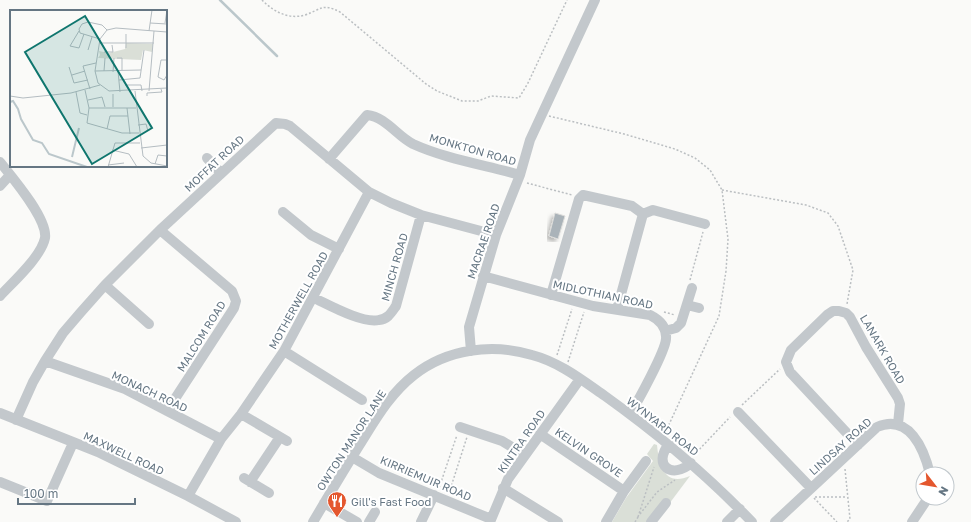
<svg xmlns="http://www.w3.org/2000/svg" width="971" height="522" viewBox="0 0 971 522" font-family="'Golos Text',sans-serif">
<defs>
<filter id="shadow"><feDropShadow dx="-3" dy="3" stdDeviation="2" flood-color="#0004"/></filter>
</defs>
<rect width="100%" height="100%" fill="#fafaf8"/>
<!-- green -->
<path fill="#dadfd7" d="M654 444 657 445C659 465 664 487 690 476L669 504 648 522H612L626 498 653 461 647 454Z"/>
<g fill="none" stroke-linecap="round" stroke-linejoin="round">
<!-- stream -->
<path stroke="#bbc7cb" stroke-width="2.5" d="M220 0 277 56"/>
</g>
<!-- building -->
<path fill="#aab3b9" stroke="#dcdcda" filter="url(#shadow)" d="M555 213 565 216 558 239 549 236Z"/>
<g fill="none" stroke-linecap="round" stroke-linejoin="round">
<!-- path -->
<path stroke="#bbbfc2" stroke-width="1.5" stroke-dasharray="2 2" stroke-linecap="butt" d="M262 0C273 11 288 20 305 15 322 9 322 3 340 12L426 84 437 91 462 101H478L491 96 519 98 528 83 567 0
M549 116 624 134 675 149 695 158 710 170 722 190 728 239 726 271 719 316 666 431
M527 183 572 195
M722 190 806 205 828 213 838 226 853 270 847 304
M690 280 703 232
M664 312 675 315
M557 355 572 309
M568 362 584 312
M742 405 780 369
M694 455 730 417
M845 469 850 519 847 522
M439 488 457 435
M449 493 467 437
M815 497H847
M814 498 837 522
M640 514 657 492 675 480
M638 517 654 467
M635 522 638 517"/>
<!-- minor -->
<path stroke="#c3c8cc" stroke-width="10" d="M207 158 221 173
M329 159 367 115C386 117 397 136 413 144 446 159 485 165 520 175
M0 162C12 177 48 219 45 238 41 257 13 282 0 296
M0 186 10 175
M283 212 311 235 339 249
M160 230 232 291 236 301 234 308 167 411
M483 276 593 306 650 315C660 320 667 327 666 339 665 352 638 401 630 414
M105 285 149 324
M551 295 579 199 583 195 632 206 643 214 653 210 705 224
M314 298C329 305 363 324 379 320 388 319 391 313 396 306L421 215
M687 305 699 308
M617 309 643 214
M665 331 676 328 681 323 692 288
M284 351 362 400
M471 351 469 327 496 235 520 175 530 140 595 0
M45 361 125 389 221 439
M738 412 811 488
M0 413 98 452 188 496 236 522
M241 414 287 441
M16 420 33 382 45 361 63 333 81 312 105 285 160 230 276 123 285 124 290 126 369 192 391 203 421 215 496 235
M460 427 502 441 525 455
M540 434 624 491
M669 444C652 465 672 480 691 463
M858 445 790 372 786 362 791 350 827 315 833 311H839L846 313 850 317 866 347 898 398 900 404 898 424
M352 457 379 473 491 519
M244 478 269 493
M0 482 47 501 73 443
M250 482 280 437
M503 488 558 522
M188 496 221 439 241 414 284 351 369 192
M324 503 357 522
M313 522C329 495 345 468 362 441 377 417 391 393 414 375 447 349 492 343 532 355 559 362 582 380 605 396 658 434 707 475 752 522
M369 522 375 512
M421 522 434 495
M490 522 508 479 580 379
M606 522 624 491 646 461
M651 522 666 503
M727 522 740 509
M775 522 877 427C909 413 924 449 930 474
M912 522 928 498"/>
</g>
<!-- icons -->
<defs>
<symbol id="restaurant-pin" viewBox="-11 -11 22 30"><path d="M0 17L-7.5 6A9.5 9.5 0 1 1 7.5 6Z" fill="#e4572e" stroke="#fff"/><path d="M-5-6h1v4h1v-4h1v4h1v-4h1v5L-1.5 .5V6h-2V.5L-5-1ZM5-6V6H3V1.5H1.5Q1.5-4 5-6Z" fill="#fff"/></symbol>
</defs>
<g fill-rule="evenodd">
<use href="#restaurant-pin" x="326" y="490" width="22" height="30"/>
</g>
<g text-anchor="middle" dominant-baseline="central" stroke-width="4" stroke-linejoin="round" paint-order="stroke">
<!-- street labels -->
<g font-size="11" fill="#657683" stroke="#fff">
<text transform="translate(473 149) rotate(16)">MONKTON ROAD</text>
<text transform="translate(214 163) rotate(-43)">MOFFAT ROAD</text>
<text transform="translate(483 241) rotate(-71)">MACRAE ROAD</text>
<text transform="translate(394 267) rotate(-74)">MINCH ROAD</text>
<text transform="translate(603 294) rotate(12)">MIDLOTHIAN ROAD</text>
<text transform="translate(298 300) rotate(-61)">MOTHERWELL ROAD</text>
<text transform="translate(201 336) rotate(-58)">MALCOM ROAD</text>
<text transform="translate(883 349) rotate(60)">LANARK ROAD</text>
<text transform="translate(150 391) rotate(25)">MONACH ROAD</text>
<text transform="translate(663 426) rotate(38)">WYNYARD ROAD</text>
<text transform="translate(351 440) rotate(-57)">OWTON MANOR LANE</text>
<text transform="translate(521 441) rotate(-55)">KINTRA ROAD</text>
<text transform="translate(840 446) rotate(-42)">LINDSAY ROAD</text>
<text transform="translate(589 452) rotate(34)">KELVIN GROVE</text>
<text transform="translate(124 453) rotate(25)">MAXWELL ROAD</text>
<text transform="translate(426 478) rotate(23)">KIRRIEMUIR ROAD</text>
</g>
<!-- poi labels -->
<g font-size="11" fill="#657683" stroke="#fff" text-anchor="start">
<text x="351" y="501">Gill's Fast Food</text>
</g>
</g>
<!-- overview -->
<g transform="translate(10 10)">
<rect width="157" height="157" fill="#fafaf8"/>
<path d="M116 33 143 34 142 42 133 40 131 50 88 48 90 45 89 41 99 43 115 39Z" fill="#dadfd7"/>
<path fill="none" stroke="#bbc7cb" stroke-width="2" d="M0 92 3 91 8 99 11 109 23 130 32 133 39 144 77 157M62 147 69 118"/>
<path fill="none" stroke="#b5bdc2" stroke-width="1" d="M140 13 157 14M155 13 157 0M69 21 60 36 69 38 74 24M139 21 142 0M157 22 106 18 97 20 90 29 85 61 88 73 99 81 157 78M90 29 70 23 69 19 72 14 78 12 92 15 97 20M89 33H144M116 38V24M78 40 82 27M94 42H103L102 35M107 48H112V60M157 50H151L148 67 154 70 157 65M59 57 64 73 78 70M85 61 131 60M94 61 95 48M108 61 110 82M103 62 104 48M62 65 75 61M109 70 130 68 134 40M115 75H131L132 81M80 79 73 56 86 53M75 80 79 98 77 113 112 123H129M125 81 133 146 141 153 157 156M139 81 144 21M66 82 70 103 77 105M0 86 13 88 61 83 90 75M137 86V83L152 82 151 79M78 90 92 87 95 97M103 97V84M79 98H126M117 98 120 124M128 115 136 114 138 121M97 119 100 106H118M131 138 157 135M102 140 119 144 127 157M145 154 148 145 157 146M98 155 114 153M98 157 105 133H130"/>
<path fill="#0f766e" fill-opacity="0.15" stroke="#0f766e" stroke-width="2" d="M75 6 142 118 82 154 15 42Z"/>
<rect width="157" height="157" fill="none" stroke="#657683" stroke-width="2"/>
</g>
<!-- north arrow -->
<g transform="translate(935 486) rotate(121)"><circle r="19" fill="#ffffff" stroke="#c1c8cd"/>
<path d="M0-3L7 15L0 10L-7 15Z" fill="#e4572e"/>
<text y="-6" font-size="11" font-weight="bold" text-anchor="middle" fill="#657683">N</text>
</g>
<!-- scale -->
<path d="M18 498v6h117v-6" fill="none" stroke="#657683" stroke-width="2"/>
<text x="24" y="498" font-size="12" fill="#657683" stroke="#ffffff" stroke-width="3" paint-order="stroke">100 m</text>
</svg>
